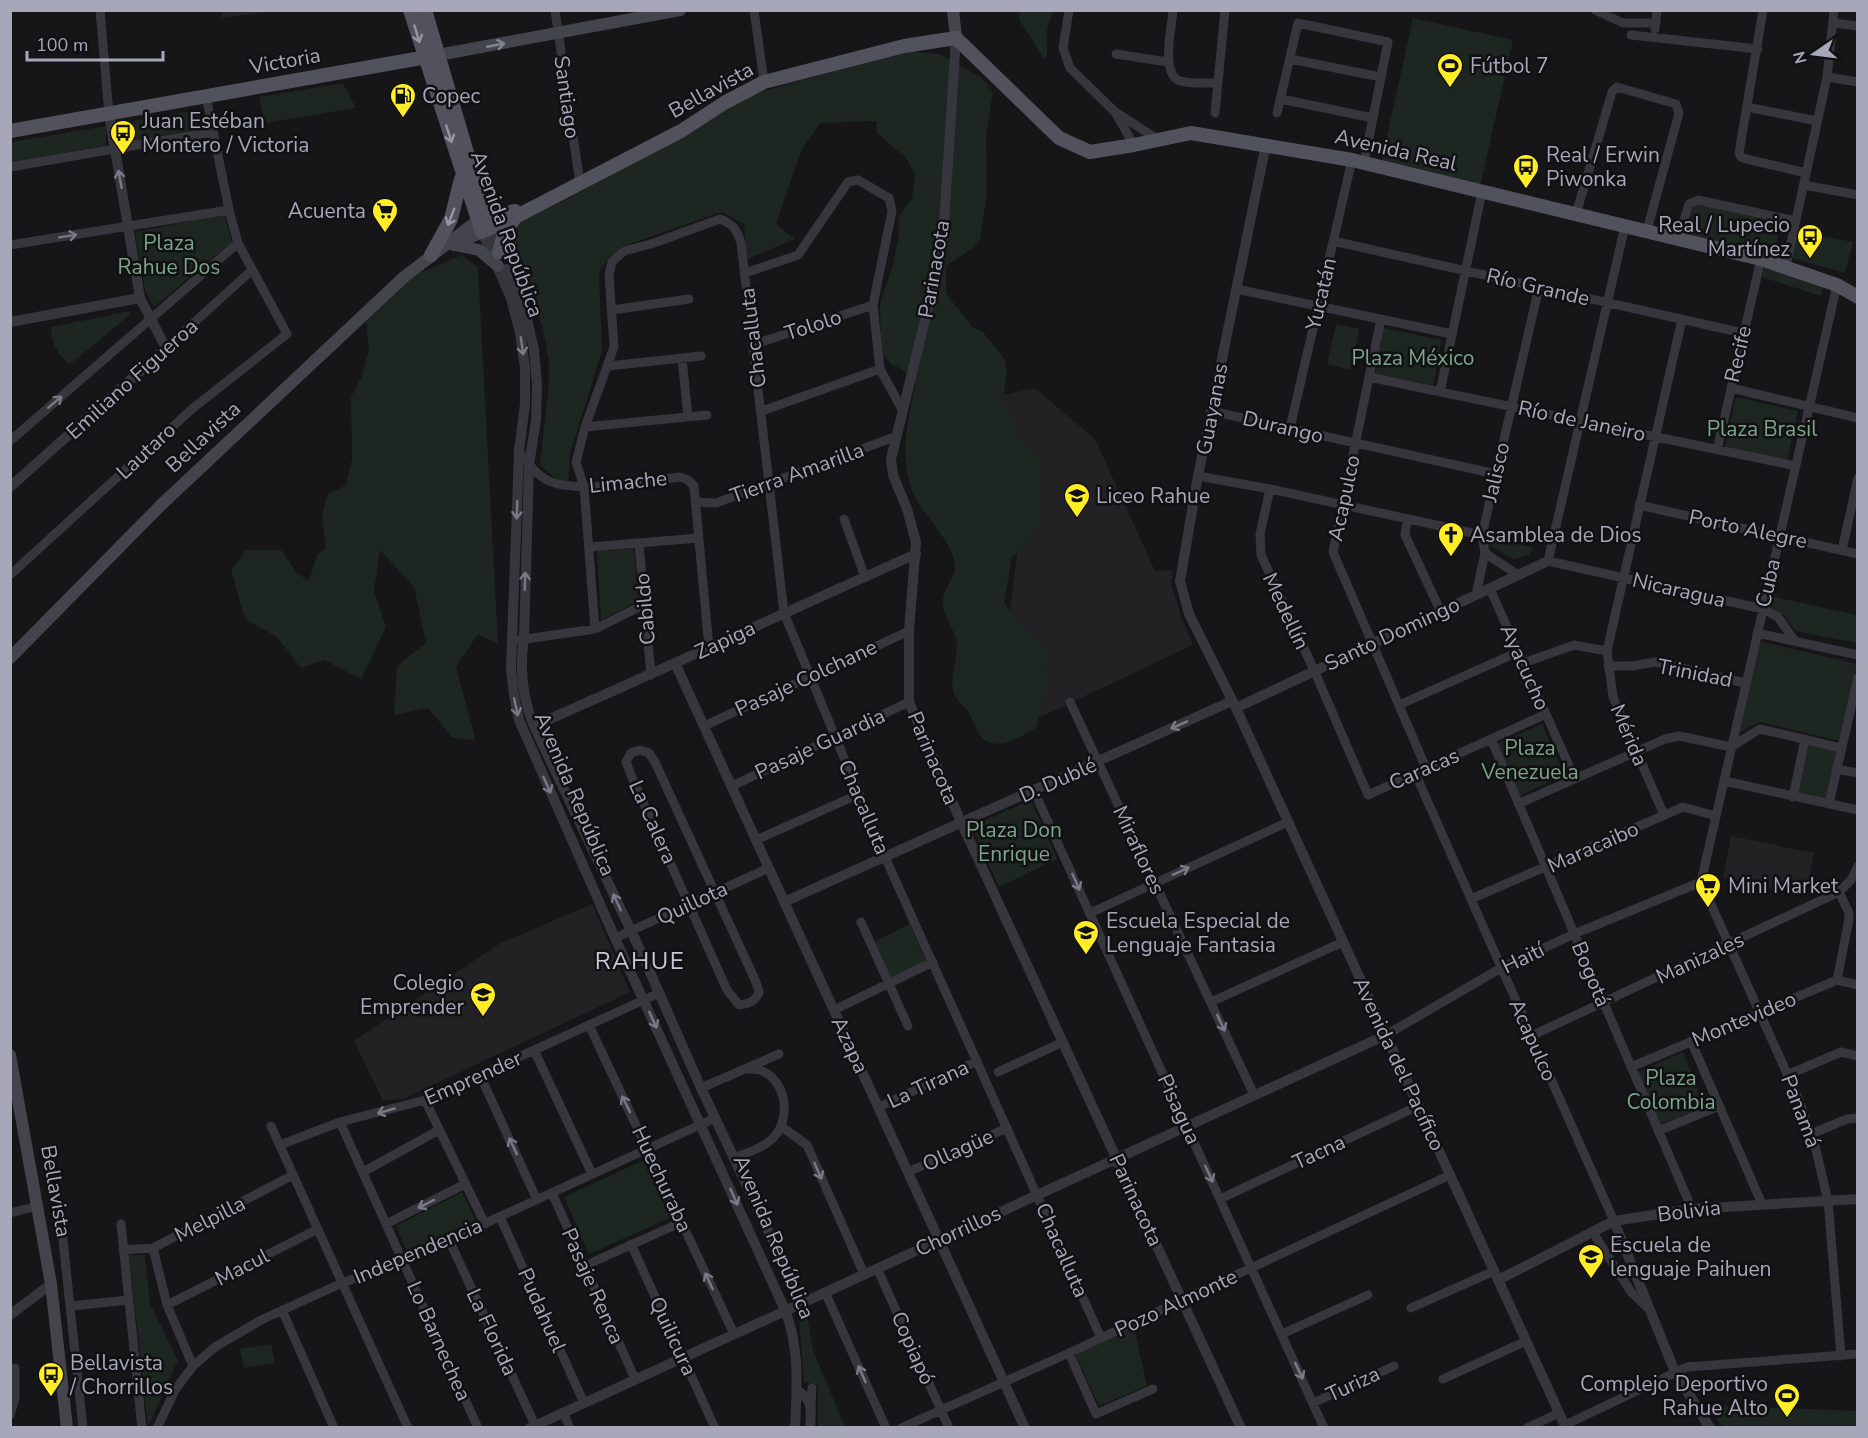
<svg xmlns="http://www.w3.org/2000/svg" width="1868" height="1438" viewBox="0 0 1868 1438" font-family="'Nunito Sans',sans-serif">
<rect width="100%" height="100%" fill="#161517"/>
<!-- built -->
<path fill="#222124" d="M221 11V10L275 11 222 18Z
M1035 388 1095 439 1155 571 1173 570 1171 583 1181 616 1193 645 1032 721 1008 623 1029 467 995 397Z
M1731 836 1814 853 1805 896 1723 878Z
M592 904 630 992 403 1099 383 1101 354 1041 499 944Z"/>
<!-- green -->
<path fill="#1d2620" d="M1019 11H1053L1047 31V57L1044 59 1020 21Z
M1413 18 1513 40 1480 187 1381 163Z
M904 51 940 54 981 77 993 92 986 135 987 194 980 240 971 249 946 266V293L972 327 982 331 1005 360 1007 372 1003 400 1018 437 1036 454 1042 467 1039 523 1033 539 1012 557 1004 603 1027 632 1043 648 1047 664 1042 707 1036 728C1020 737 994 755 979 734 975 727 973 720 969 713 964 706 955 699 953 691 950 675 957 662 957 646 957 630 941 616 943 599 945 585 958 576 954 560 950 542 933 525 923 510 895 472 906 426 916 383L900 368 892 365 881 352 880 304 893 264 899 234V216L912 199 915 174 906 158 877 133 876 121 820 123 801 151 776 224 795 239 747 259 744 224 722 212 621 247 602 266 599 273 602 351 570 454 568 484 554 477 540 465 549 383V360L542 325 514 262 513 240 520 222 569 198 681 136 725 107 764 91Z
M343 83 356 108 265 123 259 97Z
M197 110 199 129 121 143 116 124Z
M106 126V145L11 163V142Z
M1694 204 1781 220 1774 255 1686 236Z
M224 214 232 242 154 307 145 291 135 232Z
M1797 231 1853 242 1845 273 1792 258Z
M462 255 478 268 498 644 478 634 456 667 476 741 452 737 428 708 394 715 397 666 426 643 414 587 380 550 374 591 386 627 361 679 324 660 301 668 277 637 245 619 231 570 246 550H281L297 573 309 581 317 555 326 547 322 516 327 495 346 485 352 459 351 397 361 378 369 351 366 321 412 276Z
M1766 263 1825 284 1821 296 1762 277Z
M130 311 131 314 69 365C58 353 51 344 51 327Z
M1336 324 1359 329 1351 370 1327 364Z
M1383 328 1442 340 1433 385 1375 374Z
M1736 397 1798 411 1787 461 1725 447Z
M1487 535 1533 548 1530 555 1513 559 1487 544Z
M634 549 638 601 601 620 597 551Z
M1771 596 1857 615V643L1795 631 1785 616 1768 607Z
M1759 641 1857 664 1839 741 1760 722 1740 732Z
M1542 724 1565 775 1519 796 1496 744Z
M1807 743 1838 750 1827 801 1797 795Z
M1031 800 1057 859 999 887 971 826Z
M910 924 926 962 890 979 874 942Z
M1683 1052 1705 1107 1658 1125 1637 1073Z
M644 1160 670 1218 589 1254 564 1197Z
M462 1192 476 1221 407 1252 396 1226Z
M129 1255H145L150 1304 178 1360 148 1427Z
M807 1315 813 1350 845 1427H818V1385L804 1382 799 1318Z
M1134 1327 1147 1386 1099 1406 1075 1354Z
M271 1344 275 1363 244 1368 240 1349Z
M1707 1405 1857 1411V1427H1723Z"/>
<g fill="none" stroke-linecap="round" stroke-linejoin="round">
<!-- minor -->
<path stroke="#37363d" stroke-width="9" d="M100 10 109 114
M555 10 580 184
M754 10 764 82
M1069 10 1063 48 1070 68 1115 112 1134 145
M1173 10C1172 27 1160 74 1180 81 1191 84 1206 83 1218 83
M1595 10 1623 23H1656
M1763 10 1739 153 1741 157 1746 159 1806 173
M1833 23 1858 26
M1655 29 1657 10
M1631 35 1758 49
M1116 54 1168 62
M1290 59 1381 77
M1827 77 1858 82
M1281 99 1373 118
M1747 107 1817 121
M1117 113 1157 139
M1215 113 1225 10
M1277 113 1298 23 1388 42 1364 163
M10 167 212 132
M1804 185 1858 195
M1576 214 1612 92 1617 87 1676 104 1679 113 1647 230
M1625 226 1548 561 1763 609 1778 617 1795 641
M1678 239 1689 204 1698 200 1796 221
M1333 241 1743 333
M10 245 229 210
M1786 266 1827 77 1834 10
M745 273 798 255 848 182 858 180 889 198 892 211 873 305 880 369 903 411
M1236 289 1452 334
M612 310 689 299
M1381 319 1333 552 1426 768
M752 345 873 305
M166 348 252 270
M682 358 688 417
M608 366 701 356
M1369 377 1796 466
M1731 388 1858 418
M1440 392 1482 192
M762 411 880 369
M1211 411 1496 474
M585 427 707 415
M1290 428 1352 160
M10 441 238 243
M1717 450 1761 259
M519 451C527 462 536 475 549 481 578 494 646 481 680 477L688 480 694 486 709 648
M1198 476 1270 489 1482 535
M1270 489 1260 534 1261 555 1314 670 1368 795 1546 714
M696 502 716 503 897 436
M1639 505 1858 554
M844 519 865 577
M1407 520 1405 535 1441 612
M639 544 651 675
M590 547 699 538
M1842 550 1858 478
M10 575 192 409 287 334 238 243 229 210 206 96
M1518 575 1485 553 1482 535 1539 287
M1490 589 1575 779
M1476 595 1485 553
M595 629 584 487 576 462 585 427 614 347 609 275 612 262 624 251 651 244 720 219C733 224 737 230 741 243L784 613 885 857 1101 1338
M1757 633 1858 655
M519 640 595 629 643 605
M1523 663 1574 645 1607 651
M1608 666H1632L1655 662 1745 683
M1070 702 1254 1095
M1399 705 1518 652
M704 726 909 631
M1491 739 1692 1209
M1731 747 1760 729 1841 748
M640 750 649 753 655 762 756 982 759 992C755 1002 748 1004 739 1005L727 990 631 775 626 762 631 753Z
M1836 769 1858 773
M1415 773 1614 1221
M1724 781 1858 810
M732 786 909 702
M1034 791 1324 1428
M1793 797 1805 739
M1518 804 1665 739 1679 736 1731 747
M1829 804 1858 677
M1664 815 1613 697 1607 651 1682 319
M756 840 859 794
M1701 882 1837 285
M1701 882 1798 1098 1815 1146 1828 1201 1841 1356
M1471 899 1683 807 1716 816
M1090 913 1288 822
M861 922 908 1026
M615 938 769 868
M1837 980 1849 919V913L1839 892
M1211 1002 1343 942
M834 1010 933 962
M589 1025 734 1334
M1386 1035 1501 968 1574 934 1701 882
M1531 1036 1839 892 1851 880 1858 866
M1691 1041 1762 1204
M534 1050 592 1174
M1631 1067 1837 980 1858 985
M998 1072 1063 1042
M480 1075 537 1200
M1787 1075 1841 1052 1858 1056
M701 1088 779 1054
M425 1100 485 1224
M879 1107 977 1061
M340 1122 478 1428
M271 1126 408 1428
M782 1127 807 1145 864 1274
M1658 1131 1719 1106
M1811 1134 1847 1119 1858 1118
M280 1145 340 1122 425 1100 659 993
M734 1158C746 1153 761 1149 771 1140 792 1122 788 1080 760 1070 756 1069 750 1069 746 1069
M363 1172 439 1130
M908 1172 1007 1128
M552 1193 635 1379
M1220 1199 1418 1106
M10 1213 38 1206
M500 1217 584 1403
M121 1224 142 1428
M386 1224 465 1184
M62 1231 83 1428
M1592 1231 1631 1292 1648 1308
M449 1240 535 1425
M631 1244 715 1428
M153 1248 167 1305 193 1366
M123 1250 153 1248 293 1175
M584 1266 682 1222
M877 1268 949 1428
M825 1292 886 1428
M167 1305 318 1229
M71 1306 129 1300
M1411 1308 1494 1271
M282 1310 334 1428
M1282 1334 1368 1295
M1069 1353 1096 1414 1153 1389
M1443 1379 1526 1341
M1313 1403 1394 1366
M811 1406 812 1388
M563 1412 570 1428
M10 1415 15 1398V1368
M1565 1425 1687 1367 1858 1354
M157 1428 175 1390 193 1366 215 1347 261 1320 342 1283 403 1261 715 1118
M901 1428 1069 1353 1450 1175
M1527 1428 1559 1413"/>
<!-- tertiary -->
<path stroke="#37363d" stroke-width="10" d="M956 38 943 238 924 324 891 459 893 475 907 509 916 542 909 631V702L961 822 1241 1428
M1266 144 1198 476 1180 581 1189 614 1236 708 1566 1428
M489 228 500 254
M482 232 511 298 520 333 525 368V404L519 451 511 669 514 695 519 720 615 938 785 1310C800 1348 797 1387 795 1428
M507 269 527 319 534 350 537 385 536 420 529 465 524 639C519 670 522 697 534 726L642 954 701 1088 802 1303
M10 322 140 298
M10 487 166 348 140 298 109 114
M675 663 1025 1428
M1236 708 1548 561
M534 726C662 670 788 611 916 554
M784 902 1232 701
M1614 1221 1675 1372 1710 1428
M1498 1280 1614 1221 1692 1209 1858 1199
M10 1315 51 1284
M797 1391C814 1399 811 1411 810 1428
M530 1428 1386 1035"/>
<!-- secondary -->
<path stroke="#44444d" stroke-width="12" d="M953 10 956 38
M438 55 680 10
M454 245 482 232
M455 245 479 250 498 266
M10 658 161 505 404 277 477 221 486 218
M10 1055 51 1284 67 1428"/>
<!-- primary -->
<path stroke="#52525c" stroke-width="14" d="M410 10 482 232 517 216 681 131 724 103 764 82 904 46 956 38 1059 138 1090 152 1134 145 1191 133 1352 160 1761 259 1837 285 1858 297
M425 10 486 217 515 211
M10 131 438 55
M499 252 504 234 514 219
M431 255 451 219 461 179"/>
</g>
<!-- one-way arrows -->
<defs><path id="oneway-shaft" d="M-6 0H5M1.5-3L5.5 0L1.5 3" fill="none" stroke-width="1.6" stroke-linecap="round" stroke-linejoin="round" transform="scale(1.5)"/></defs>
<g stroke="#9596a6">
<use href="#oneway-shaft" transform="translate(417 34) rotate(73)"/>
<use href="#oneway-shaft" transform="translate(449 134) rotate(72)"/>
<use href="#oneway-shaft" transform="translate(451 217) rotate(111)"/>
</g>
<use stroke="#848493" href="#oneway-shaft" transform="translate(496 45) rotate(-11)"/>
<g stroke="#7a7a87">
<use href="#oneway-shaft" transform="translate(120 179) rotate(-100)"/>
<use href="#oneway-shaft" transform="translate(68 236) rotate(-9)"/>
<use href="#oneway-shaft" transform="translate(522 346) rotate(82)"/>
<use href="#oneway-shaft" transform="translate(55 402) rotate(-41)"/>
<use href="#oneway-shaft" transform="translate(517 510) rotate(92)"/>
<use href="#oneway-shaft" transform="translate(525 581) rotate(-88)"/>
<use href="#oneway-shaft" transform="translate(516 707) rotate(78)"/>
<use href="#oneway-shaft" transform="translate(1179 725) rotate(156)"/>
<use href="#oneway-shaft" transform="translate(547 785) rotate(66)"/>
<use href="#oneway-shaft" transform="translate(1181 871) rotate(-25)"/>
<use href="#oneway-shaft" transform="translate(1076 882) rotate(66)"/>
<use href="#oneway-shaft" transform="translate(617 902) rotate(-115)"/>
<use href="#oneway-shaft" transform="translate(653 1020) rotate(65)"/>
<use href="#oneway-shaft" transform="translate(1221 1023) rotate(65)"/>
<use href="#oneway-shaft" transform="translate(626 1104) rotate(-116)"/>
<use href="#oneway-shaft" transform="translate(386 1111) rotate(164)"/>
<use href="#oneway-shaft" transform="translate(513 1146) rotate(-115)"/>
<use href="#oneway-shaft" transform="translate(818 1171) rotate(66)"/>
<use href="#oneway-shaft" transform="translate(1209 1174) rotate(65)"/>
<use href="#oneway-shaft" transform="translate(734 1197) rotate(66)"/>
<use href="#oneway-shaft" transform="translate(426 1204) rotate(153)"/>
<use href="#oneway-shaft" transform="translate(709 1281) rotate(-115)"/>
<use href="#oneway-shaft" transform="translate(1299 1371) rotate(65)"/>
<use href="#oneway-shaft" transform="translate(862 1374) rotate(-114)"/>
</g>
<!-- icons -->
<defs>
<symbol id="stadium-pin" viewBox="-11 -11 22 30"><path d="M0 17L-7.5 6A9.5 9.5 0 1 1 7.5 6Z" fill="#ffee25" stroke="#111012"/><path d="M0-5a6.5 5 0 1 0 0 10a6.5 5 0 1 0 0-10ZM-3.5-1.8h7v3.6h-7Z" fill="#111"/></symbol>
<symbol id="fuel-pin" viewBox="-11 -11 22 30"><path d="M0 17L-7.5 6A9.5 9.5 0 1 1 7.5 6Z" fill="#ffee25" stroke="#111012"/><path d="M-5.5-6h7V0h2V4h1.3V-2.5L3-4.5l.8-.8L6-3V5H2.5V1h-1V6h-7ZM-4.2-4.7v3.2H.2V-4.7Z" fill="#111"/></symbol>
<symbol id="bus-pin" viewBox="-11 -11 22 30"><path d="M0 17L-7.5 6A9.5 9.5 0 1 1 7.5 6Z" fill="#ffee25" stroke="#111012"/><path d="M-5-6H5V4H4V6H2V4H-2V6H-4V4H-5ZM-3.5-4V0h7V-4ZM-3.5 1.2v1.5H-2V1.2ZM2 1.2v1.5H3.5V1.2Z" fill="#111"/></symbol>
<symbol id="supermarket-pin" viewBox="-11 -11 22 30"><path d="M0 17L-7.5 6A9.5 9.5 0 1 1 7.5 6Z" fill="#ffee25" stroke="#111012"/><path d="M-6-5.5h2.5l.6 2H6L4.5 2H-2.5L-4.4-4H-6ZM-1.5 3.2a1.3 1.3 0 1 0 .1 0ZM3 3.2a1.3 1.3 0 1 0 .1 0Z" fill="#111"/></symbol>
<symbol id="school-pin" viewBox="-11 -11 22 30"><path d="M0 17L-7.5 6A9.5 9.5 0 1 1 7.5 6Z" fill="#ffee25" stroke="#111012"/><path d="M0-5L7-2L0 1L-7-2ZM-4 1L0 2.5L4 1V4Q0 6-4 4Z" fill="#111"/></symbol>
<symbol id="church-pin" viewBox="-11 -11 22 30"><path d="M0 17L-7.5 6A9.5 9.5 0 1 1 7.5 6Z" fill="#ffee25" stroke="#111012"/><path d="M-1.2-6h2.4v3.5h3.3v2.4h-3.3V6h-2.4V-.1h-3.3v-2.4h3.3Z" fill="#111"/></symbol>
</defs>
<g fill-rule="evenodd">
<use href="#stadium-pin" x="1435" y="51" width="30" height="40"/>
<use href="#fuel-pin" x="388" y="81" width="30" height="40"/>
<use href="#bus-pin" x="108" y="118" width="30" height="40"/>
<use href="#bus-pin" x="1511" y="152" width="30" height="40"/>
<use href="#supermarket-pin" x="370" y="196" width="30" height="40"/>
<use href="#bus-pin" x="1795" y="222" width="30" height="40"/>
<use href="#school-pin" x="1062" y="481" width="30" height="40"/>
<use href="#church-pin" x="1436" y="520" width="30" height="40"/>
<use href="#supermarket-pin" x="1693" y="871" width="30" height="40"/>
<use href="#school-pin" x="1071" y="918" width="30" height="40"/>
<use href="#school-pin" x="468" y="980" width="30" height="40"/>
<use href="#school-pin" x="1576" y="1242" width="30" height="40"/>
<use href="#bus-pin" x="36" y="1360" width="30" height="40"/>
<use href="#stadium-pin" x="1772" y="1381" width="30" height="40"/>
</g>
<g text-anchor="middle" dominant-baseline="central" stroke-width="5" stroke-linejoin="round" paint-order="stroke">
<!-- street labels -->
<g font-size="21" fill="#a6a7b8" stroke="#111012">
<text transform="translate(285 61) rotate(-10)">Victoria</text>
<text transform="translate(711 90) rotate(-29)">Bellavista</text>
<text transform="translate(567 97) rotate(82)">Santiago</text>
<text transform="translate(1396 150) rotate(13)">Avenida Real</text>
<text transform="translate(507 234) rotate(70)">Avenida República</text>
<text transform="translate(934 269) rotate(-80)">Parinacota</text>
<text transform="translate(1538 287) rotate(13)">Río Grande</text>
<text transform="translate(1321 294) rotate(-77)">Yucatán</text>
<text transform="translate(813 325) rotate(-18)">Tololo</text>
<text transform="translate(753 338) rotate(-97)">Chacalluta</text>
<text transform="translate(1738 354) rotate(-77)">Recife</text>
<text transform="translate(132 379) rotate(-42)">Emiliano Figueroa</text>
<text transform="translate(1212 409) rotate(-79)">Guayanas</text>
<text transform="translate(1582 421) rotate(12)">Río de Janeiro</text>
<text transform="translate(1283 427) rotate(13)">Durango</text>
<text transform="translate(203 437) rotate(-43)">Bellavista</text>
<text transform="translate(146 451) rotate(-43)">Lautaro</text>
<text transform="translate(1496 472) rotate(-77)">Jalisco</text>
<text transform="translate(797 473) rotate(-20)">Tierra Amarilla</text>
<text transform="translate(628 482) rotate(-6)">Limache</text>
<text transform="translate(1344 498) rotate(-78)">Acapulco</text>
<text transform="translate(1748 529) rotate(12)">Porto Alegre</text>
<text transform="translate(1768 583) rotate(-77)">Cuba</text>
<text transform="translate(1679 590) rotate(13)">Nicaragua</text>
<text transform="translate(645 609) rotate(-95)">Cabildo</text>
<text transform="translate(1286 611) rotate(65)">Medellín</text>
<text transform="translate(1392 634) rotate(-25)">Santo Domingo</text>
<text transform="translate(725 640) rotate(-25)">Zapiga</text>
<text transform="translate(1525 667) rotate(66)">Ayacucho</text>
<text transform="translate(1695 673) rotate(11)">Trinidad</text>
<text transform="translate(806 678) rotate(-25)">Pasaje Colchane</text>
<text transform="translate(1629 735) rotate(67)">Mérida</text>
<text transform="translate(820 744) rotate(-25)">Pasaje Guardia</text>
<text transform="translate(933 758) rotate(67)">Parinacota</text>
<text transform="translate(1424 769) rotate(-24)">Caracas</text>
<text transform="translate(1058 780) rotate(-24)">D. Dublé</text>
<text transform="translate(575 794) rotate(67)">Avenida República</text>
<text transform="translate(864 807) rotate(67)">Chacalluta</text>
<text transform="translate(653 822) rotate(66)">La Calera</text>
<text transform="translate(1593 847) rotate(-24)">Maracaibo</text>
<text transform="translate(1139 850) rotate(65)">Miraflores</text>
<text transform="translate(692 903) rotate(-25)">Quillota</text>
<text transform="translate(1523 958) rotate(-26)">Haití</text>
<text transform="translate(1700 958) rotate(-25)">Manizales</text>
<text transform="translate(1591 974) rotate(67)">Bogotá</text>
<text transform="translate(1744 1019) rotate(-23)">Montevideo</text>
<text transform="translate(1533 1040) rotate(66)">Acapulco</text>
<text transform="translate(850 1045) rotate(65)">Azapa</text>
<text transform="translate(1399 1064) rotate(65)">Avenida del Pacífico</text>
<text transform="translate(473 1078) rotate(-24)">Emprender</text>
<text transform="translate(928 1084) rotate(-25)">La Tirana</text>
<text transform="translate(1179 1109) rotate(65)">Pisagua</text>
<text transform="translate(1801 1111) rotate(69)">Panamá</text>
<text transform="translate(958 1150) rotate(-24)">Ollagüe</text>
<text transform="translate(1319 1152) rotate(-25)">Tacna</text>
<text transform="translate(662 1179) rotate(65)">Huechuraba</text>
<text transform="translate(56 1191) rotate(80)">Bellavista</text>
<text transform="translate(1136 1200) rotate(65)">Parinacota</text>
<text transform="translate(1689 1211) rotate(-7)">Bolivia</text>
<text transform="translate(210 1219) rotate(-27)">Melpilla</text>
<text transform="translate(958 1231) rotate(-25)">Chorrillos</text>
<text transform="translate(774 1237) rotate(67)">Avenida República</text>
<text transform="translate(1062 1250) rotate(66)">Chacalluta</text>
<text transform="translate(418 1251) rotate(-23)">Independencia</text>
<text transform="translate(242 1267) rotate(-27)">Macul</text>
<text transform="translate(593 1286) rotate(66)">Pasaje Renca</text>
<text transform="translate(1176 1303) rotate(-25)">Pozo Almonte</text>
<text transform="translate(542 1310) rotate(66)">Pudahuel</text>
<text transform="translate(492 1332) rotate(65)">La Florida</text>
<text transform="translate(673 1336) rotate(65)">Quilicura</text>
<text transform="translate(439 1341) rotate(66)">Lo Barnechea</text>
<text transform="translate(913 1348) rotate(66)">Copiapó</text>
<text transform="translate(1353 1384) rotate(-25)">Turiza</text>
</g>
<!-- poi labels -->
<g font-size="21" fill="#a6a7b8" stroke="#111012" text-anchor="start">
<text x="1470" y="66">Fútbol 7</text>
<text x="422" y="96">Copec</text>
<text x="142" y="121">Juan Estéban<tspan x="142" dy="24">Montero / Victoria</tspan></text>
<text x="1546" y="155">Real / Erwin<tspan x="1546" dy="24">Piwonka</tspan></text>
<text x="366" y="211" text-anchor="end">Acuenta</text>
<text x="1790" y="225" text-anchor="end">Real / Lupecio<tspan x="1790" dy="24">Martínez</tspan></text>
<text x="1096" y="496">Liceo Rahue</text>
<text x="1470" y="535">Asamblea de Dios</text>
<text x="1728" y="886">Mini Market</text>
<text x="1106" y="921">Escuela Especial de<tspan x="1106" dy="24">Lenguaje Fantasia</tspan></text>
<text x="464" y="983" text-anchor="end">Colegio<tspan x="464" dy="24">Emprender</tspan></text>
<text x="1610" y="1245">Escuela de<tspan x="1610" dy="24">lenguaje Paihuen</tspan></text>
<text x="70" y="1363">Bellavista<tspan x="70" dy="24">/ Chorrillos</tspan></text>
<text x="1768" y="1384" text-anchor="end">Complejo Deportivo<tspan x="1768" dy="24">Rahue Alto</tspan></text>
</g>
<!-- park labels -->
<g font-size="21" fill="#7ca589" stroke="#111012">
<text x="169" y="243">Plaza<tspan x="169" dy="24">Rahue Dos</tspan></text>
<text x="1413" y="358">Plaza México</text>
<text x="1762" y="429">Plaza Brasil</text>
<text x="1530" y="748">Plaza<tspan x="1530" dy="24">Venezuela</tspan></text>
<text x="1014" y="830">Plaza Don<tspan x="1014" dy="24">Enrique</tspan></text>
<text x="1671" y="1078">Plaza<tspan x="1671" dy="24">Colombia</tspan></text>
</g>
<!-- quarter labels -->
<g font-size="24" letter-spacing="1.5" fill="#c7c7d4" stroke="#111012">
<text x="640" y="961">RAHUE</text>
</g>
</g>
<!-- border -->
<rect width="1868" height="1438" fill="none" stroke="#a6a7b8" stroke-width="24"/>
<!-- north arrow -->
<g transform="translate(1814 54) rotate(256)" stroke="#111012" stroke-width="4.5" paint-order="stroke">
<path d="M0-4.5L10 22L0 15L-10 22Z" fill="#a6a7b8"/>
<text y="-9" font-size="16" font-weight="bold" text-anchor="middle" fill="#a6a7b8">N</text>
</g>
<!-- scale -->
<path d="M27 51v9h136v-9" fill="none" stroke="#a6a7b8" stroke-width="3"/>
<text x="36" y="51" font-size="18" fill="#a6a7b8" stroke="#111012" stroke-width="4.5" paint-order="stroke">100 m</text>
</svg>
